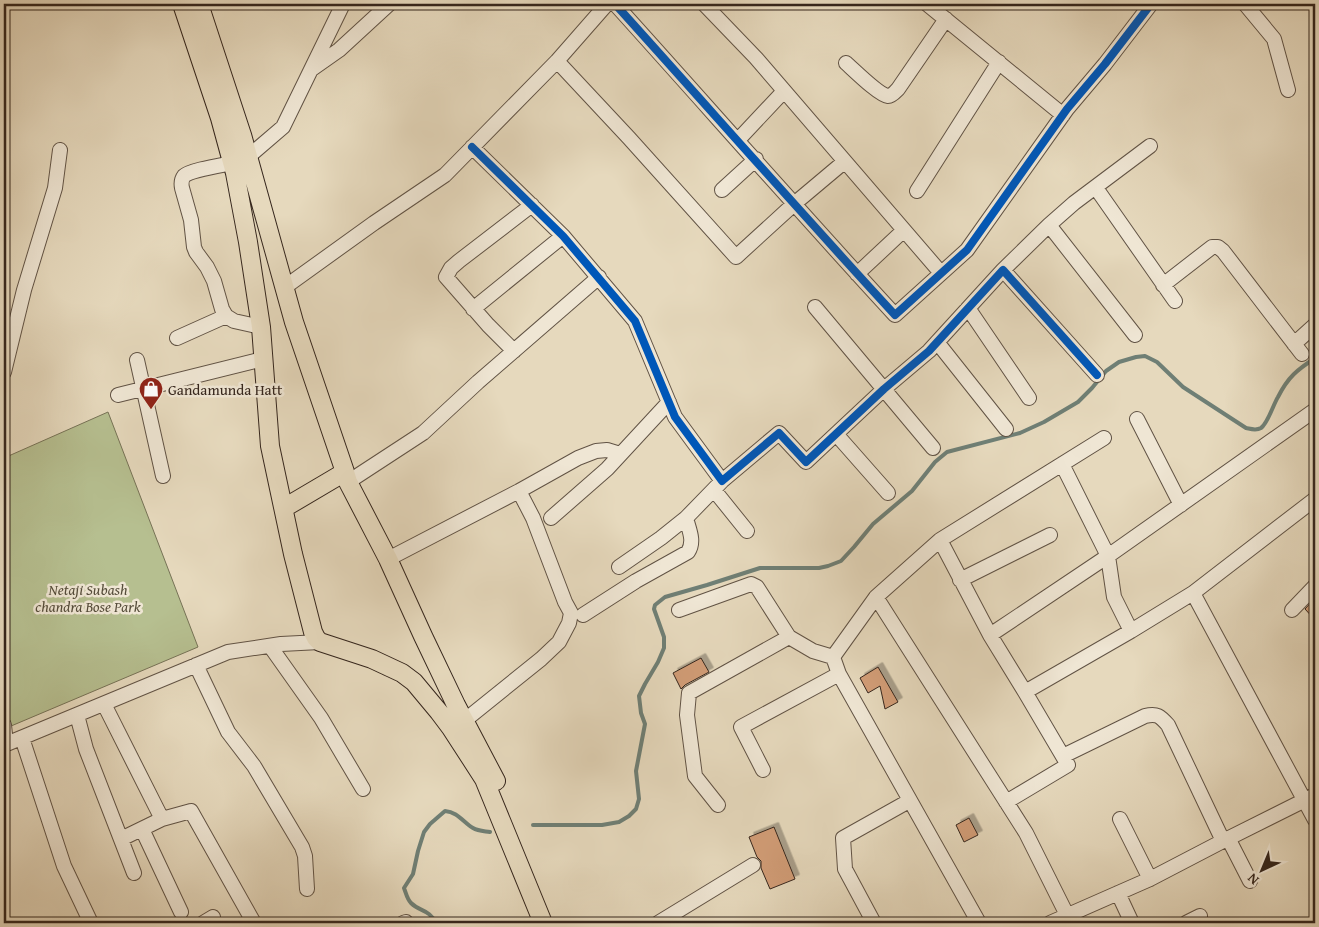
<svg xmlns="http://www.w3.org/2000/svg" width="1319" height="927" viewBox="0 0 1319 927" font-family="'Gentium Book Plus',serif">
<defs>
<filter id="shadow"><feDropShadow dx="4.5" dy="-4.5" stdDeviation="0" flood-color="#0004"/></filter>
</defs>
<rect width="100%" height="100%" fill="#e6d9bd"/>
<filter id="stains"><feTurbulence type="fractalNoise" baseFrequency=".004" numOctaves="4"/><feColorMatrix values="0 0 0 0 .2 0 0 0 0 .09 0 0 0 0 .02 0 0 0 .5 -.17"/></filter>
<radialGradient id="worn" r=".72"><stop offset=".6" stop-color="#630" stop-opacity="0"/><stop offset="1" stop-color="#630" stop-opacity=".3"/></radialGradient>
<!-- green -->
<path fill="#b6bf90" stroke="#767256" d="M108 412 198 647 4 729V458Z"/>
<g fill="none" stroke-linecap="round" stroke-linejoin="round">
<!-- stream -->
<path stroke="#6f7f75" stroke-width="4" d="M533 825H602L619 822 629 816 636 809 639 799 636 771 645 724 641 713 639 696 645 684 658 662 664 648V637L654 609 655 605 665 597 707 585 760 568H819L828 566 841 561 854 547 873 524 912 491 935 462 947 452 1020 433 1044 422 1078 402 1092 388 1106 371 1119 362 1136 357 1145 356 1157 362 1183 387 1246 428C1251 429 1256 431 1261 428 1268 423 1273 405 1278 397 1288 377 1297 370 1315 358
M436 923C429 909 420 912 411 903 407 899 406 893 404 888L413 874 418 851 424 832 430 824 445 811C458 812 463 822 473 828 478 831 484 831 490 832"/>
</g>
<!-- building -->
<path fill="#d29d77" stroke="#35261d" filter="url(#shadow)" d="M1315 598V620L1305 609Z
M701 658 709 672 685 685 681 689 673 673Z
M878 667 898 702 885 709 880 686 868 693 860 678Z
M969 818 978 835 964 842 956 825Z
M774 827 795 879 770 889 761 868V861L757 857 749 837Z"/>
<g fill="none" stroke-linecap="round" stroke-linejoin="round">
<defs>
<path id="minor" d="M615 4C708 107 800 212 895 315L967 250 1067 109 1105 64 1151 4
M704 4 756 58 941 273
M927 4 1063 115
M1245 4 1274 39 1288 90
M557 61 629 138 736 257 794 204 844 162
M846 63C854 70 879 95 888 96 892 96 895 92 898 89L946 19
M312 69 339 50 389 4
M738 140 784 91
M472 147 563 236 635 321 675 417 722 481 779 433 806 462 884 389 929 351 1003 270 1097 375
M248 157 283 127 343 4
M232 163C223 165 190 170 184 176 181 180 181 183 182 188L191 220 194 247 196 252 207 267 214 281 222 309 226 316 234 321 261 327
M1096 188 1175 301
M722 190 756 159
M917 191 999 62
M1049 225 1135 335
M1003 270 1049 225 1074 203 1150 146
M857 274 904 230
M1163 285 1212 247H1218L1223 251 1302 354
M285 287 374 223 445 175 557 61 607 4
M815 307 933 448
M968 308 1029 398
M473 309 563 236
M177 338 226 316
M937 342 1006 429
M1294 344 1315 325
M514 351 488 325 446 277 451 268 459 261 532 205
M137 360 163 476
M4 372 24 290 55 188 60 150
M118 395 263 359
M1137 419 1181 505
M836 434 888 493
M348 482 423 433 478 382 599 277
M714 490 747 531
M519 491 578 458 596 451 607 450 620 454
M1315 499 1193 593 1315 820
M551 518 607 469 669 402
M940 540 990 635 1108 556 1315 410
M388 559 519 491 533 518 565 602 571 613 569 623 559 642 541 659 464 721
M619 567 661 538 686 518 722 481
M960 580 1050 535
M876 597 1026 833 1067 915
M679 610 751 584 757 587 789 637 813 651 833 657
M1292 610 1315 586
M583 615 636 581 688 552C695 541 689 530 686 518
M1131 631 1193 593
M990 635 1025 692 1068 765 1006 802
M270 646 321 718 363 789
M196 665 228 732 254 766 302 847 305 856 307 889
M1025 692 1131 631 1114 597 1108 556 1062 464
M104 704 162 819 191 811 254 923
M77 715 86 749 134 873
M4 725 6 744
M22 738 64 866 91 923
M4 745 228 652 281 644 320 642
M1063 756 1145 716C1157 713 1160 716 1168 725L1223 841
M763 770 741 727 839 674
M718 805 695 776 687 715 689 693 789 637
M1120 819 1150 879
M142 829 181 912
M1228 838 1250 881
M121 839 162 819
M1118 893 1132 923
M203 923 213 917
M403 923 406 922
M658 923 753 865
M874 923 845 869 843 838 909 801
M979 923 839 674 833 657 876 597 940 540 1104 438
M1050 923 1150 879 1223 841 1315 795
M1186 923 1200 916"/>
<path id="major" d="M182 4 220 118 235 173 248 242 261 327 270 446 293 554 313 632 316 638 320 642 372 659 402 673 414 682 439 712 451 728 484 779 543 923
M199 4 242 135 294 322 345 472 348 482 388 559 423 636 456 705 496 781
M284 508 345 472"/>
</defs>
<!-- minor casing -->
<use href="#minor" stroke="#615345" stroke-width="16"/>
<!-- major casing -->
<use href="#major" stroke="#35261d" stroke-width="20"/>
<!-- minor -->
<use href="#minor" stroke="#efe6d4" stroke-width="14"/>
<!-- major -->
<use href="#major" stroke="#e6d9bd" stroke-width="18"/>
<defs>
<path id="cycleway" d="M615 4C708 107 800 212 895 315L967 250 1067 109 1105 64 1151 4
M472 147 563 236 635 321 675 417 722 481 779 433 806 462 884 389 929 351 1003 270 1097 375"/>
</defs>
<!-- cycleway casing -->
<use href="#cycleway" stroke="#efe6d4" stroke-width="11"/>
<!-- cycleway -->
<use href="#cycleway" stroke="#0057b8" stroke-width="8"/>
</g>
<!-- icons -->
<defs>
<symbol id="shop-pin" viewBox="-11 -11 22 30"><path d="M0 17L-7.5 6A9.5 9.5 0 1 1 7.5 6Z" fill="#8f2418" stroke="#efe6d4"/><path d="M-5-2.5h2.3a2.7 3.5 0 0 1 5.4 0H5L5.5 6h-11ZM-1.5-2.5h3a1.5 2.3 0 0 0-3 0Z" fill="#fff"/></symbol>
</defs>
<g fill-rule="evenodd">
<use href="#shop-pin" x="137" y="375" width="28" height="38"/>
</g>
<g text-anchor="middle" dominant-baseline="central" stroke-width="5" stroke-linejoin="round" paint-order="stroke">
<!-- poi labels -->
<g font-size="15" fill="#35261d" stroke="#efe6d4" text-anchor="start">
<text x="168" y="389">Gandamunda Hatt</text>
</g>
<!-- park labels -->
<g font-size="15" font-style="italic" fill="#554c3a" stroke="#efe6d4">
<text x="88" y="589">Netaji Subash<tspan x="88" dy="17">chandra Bose Park</tspan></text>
</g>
</g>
<!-- margin -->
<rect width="1319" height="927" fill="none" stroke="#e6d9bd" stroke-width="20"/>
<rect x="5" y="5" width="1309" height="917" fill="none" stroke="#35261d" stroke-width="2.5"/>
<rect x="10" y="10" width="1299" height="907" fill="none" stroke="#35261d"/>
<!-- north arrow -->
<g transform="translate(1262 870) rotate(224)" stroke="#efe6d4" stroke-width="4" paint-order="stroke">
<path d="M0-4L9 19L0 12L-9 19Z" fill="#35261d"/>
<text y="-8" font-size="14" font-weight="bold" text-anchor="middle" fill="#35261d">N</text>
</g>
<rect width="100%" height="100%" filter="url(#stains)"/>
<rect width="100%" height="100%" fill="url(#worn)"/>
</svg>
